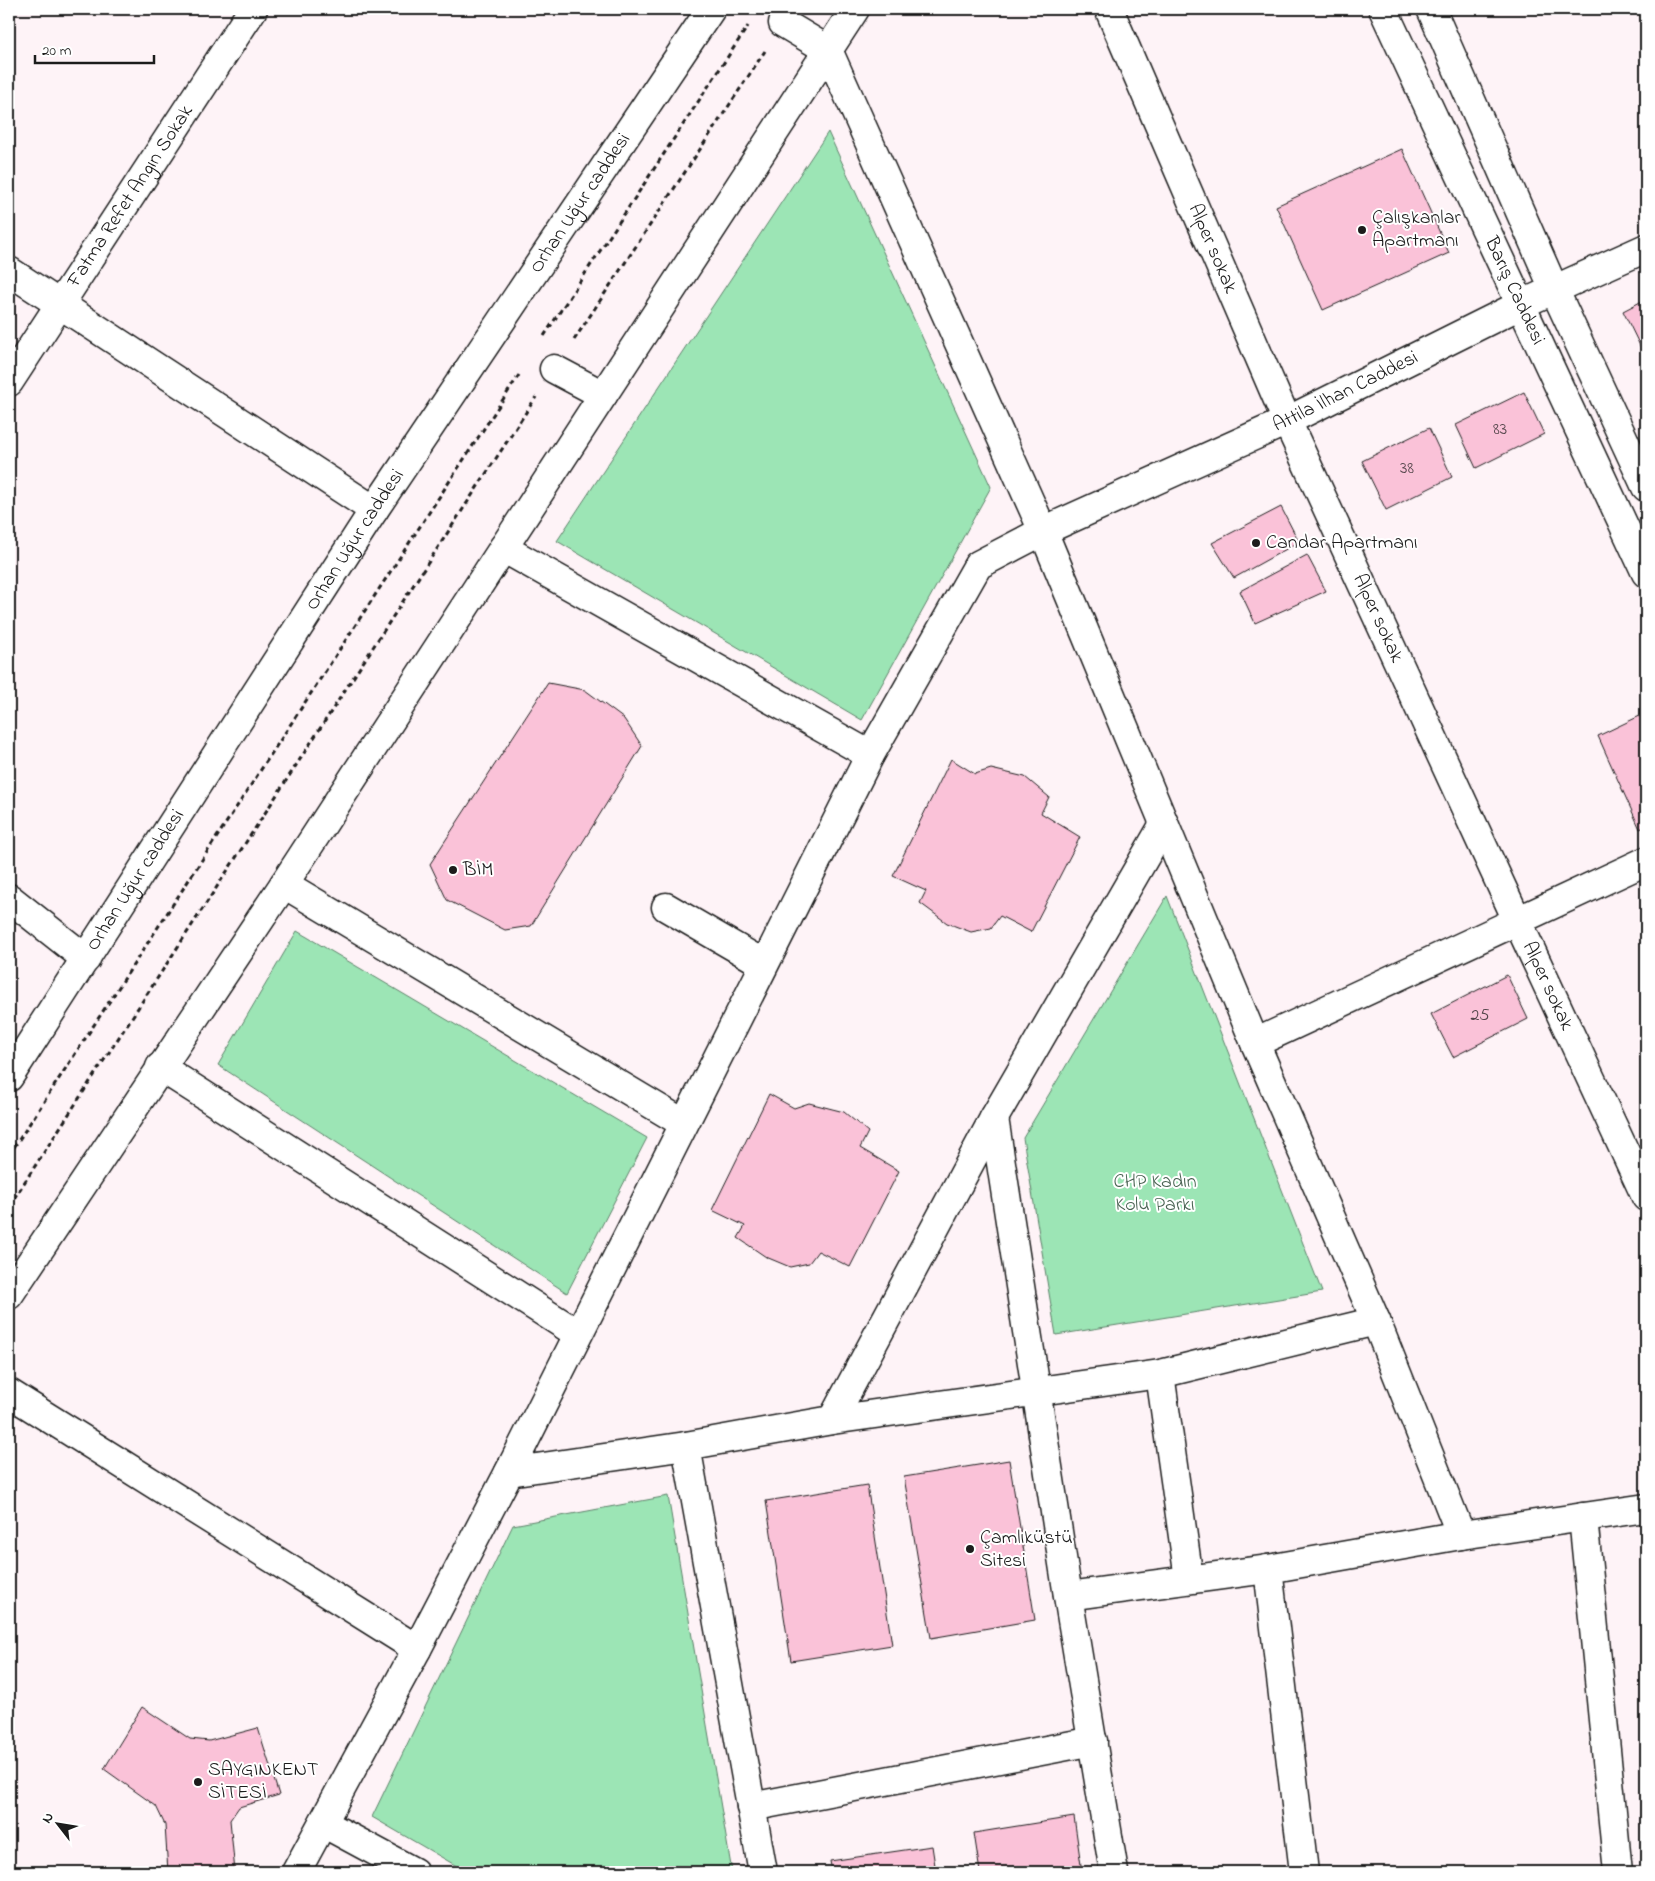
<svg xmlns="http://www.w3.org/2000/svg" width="1655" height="1881" viewBox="0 0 1655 1881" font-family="'Indie Flower',sans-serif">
<rect width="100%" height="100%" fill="#fef3f7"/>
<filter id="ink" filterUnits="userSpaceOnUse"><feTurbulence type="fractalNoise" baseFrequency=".02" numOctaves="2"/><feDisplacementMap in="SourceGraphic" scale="10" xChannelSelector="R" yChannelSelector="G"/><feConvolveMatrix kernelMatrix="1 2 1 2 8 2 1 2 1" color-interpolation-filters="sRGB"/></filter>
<g filter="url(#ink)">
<!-- green -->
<path fill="#9ce5b5" stroke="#5c8068" d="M828 132 991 487 862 720 557 541Z
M1167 896 1322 1292 1056 1335 1023 1138Z
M297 931 647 1138 567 1293 218 1065Z
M668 1496 732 1872H467L372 1817 513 1525Z"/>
<!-- building -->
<path fill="#fac2d8" stroke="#1c1c1c" d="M1402 149 1449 253 1323 310 1276 206Z
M1646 299V353L1644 354 1623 311Z
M1524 392 1544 434 1476 468 1456 425Z
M1429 428 1452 477 1386 510 1362 461Z
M1281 507 1299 542 1234 578 1212 543Z
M1307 555 1326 591 1255 623 1240 591Z
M548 683 585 690 624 719 642 746 531 926 505 930 447 900 430 864Z
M1646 713V826L1640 829 1598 736Z
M951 759 975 774 991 769 1025 777 1049 797 1041 813 1080 837 1031 932 1000 916 991 928 971 932 947 923 920 903 926 891 893 876Z
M1507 975 1528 1019 1453 1057 1431 1014Z
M769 1094 794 1108 809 1103 844 1112 868 1132 860 1148 899 1171 850 1267 818 1251 809 1263 790 1267 766 1257 738 1238 745 1226 712 1210Z
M1009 1460 1035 1620 931 1638 904 1477Z
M867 1485 892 1645 791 1661 766 1501Z
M142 1707 190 1739 209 1741 258 1728 279 1795 239 1807 230 1820 235 1872H168L165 1825 156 1806 104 1769Z
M1074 1817 1082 1872H980L974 1833Z
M932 1846 936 1872H832L830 1861Z"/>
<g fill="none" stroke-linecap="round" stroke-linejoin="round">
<defs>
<g id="minor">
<path id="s1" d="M1109 9 1287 421 1517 920 1646 1197"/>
<path id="s2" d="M1383 9 1646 573"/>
<path d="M1431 9 1554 289 1646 487"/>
<path d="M783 23 828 50 1043 531 1255 1043 1376 1321 1461 1535"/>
<path d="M9 271 374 510"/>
<path d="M554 369 603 395"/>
<path id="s3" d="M9 382 253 9"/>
<path d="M503 548 870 755"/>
<path d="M284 884 683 1123"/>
<path d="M9 898 86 959"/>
<path d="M666 907 764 964"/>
<path d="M1255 1043 1646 861"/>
<path d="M160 1067 578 1334"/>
<path id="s4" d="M9 1077 374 510 711 9"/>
<path d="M994 1118 1068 1596 1114 1872"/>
<path d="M9 1295 284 884 855 9"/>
<path d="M1160 1374 1189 1579"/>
<path d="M9 1393 417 1649"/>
<path d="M832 1420 994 1118 1164 824"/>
<path d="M686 1446 763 1872"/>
<path d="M509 1472 686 1446 832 1420 1160 1374 1376 1321"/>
<path d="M1583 1517 1618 1872"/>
<path d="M1268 1569 1304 1872"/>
<path d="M1068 1596 1268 1569 1461 1535 1646 1508"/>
<path d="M751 1807 1093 1741"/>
<path d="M323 1823 414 1872"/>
<path id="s5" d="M296 1872 417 1649 509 1472 870 755 978 565 1043 531 1287 421 1520 305 1646 248"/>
</g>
</defs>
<!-- minor casing -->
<use href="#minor" stroke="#1c1c1c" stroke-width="31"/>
<!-- path -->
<path stroke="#1c1c1c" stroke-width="3" stroke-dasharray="5 4" stroke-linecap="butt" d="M544 336 748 26
M574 340 765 51
M9 1155 519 375
M9 1206 536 397"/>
<!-- minor -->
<use href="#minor" stroke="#fff" stroke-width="28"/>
</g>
</g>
<!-- markers -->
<g fill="#1c1c1c" stroke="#fff" stroke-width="2">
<circle cx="1362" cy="230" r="5"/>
<circle cx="1256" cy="543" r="5"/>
<circle cx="453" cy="870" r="5"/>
<circle cx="970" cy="1549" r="5"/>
<circle cx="198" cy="1782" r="5"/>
</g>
<g text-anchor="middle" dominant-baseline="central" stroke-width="4" stroke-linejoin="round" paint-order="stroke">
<!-- number labels -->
<g font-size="18" fill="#54464b">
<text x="1500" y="430">83</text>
<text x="1407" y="469">38</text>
<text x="1480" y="1016">25</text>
</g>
<!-- street labels -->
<g font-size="20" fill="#1c1c1c" stroke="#fff">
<text stroke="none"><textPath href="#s3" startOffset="222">Fatma Refet Angın Sokak</textPath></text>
<text stroke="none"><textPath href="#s4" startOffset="1044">Orhan Uğur caddesi</textPath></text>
<text stroke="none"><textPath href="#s1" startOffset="261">Alper sokak</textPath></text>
<text stroke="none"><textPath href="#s2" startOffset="311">Barış Caddesi</textPath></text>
<text stroke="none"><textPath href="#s5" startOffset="1881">Attila İlhan Caddesi</textPath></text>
<text stroke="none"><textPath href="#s4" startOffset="639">Orhan Uğur caddesi</textPath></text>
<text stroke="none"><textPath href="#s1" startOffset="666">Alper sokak</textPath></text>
<text stroke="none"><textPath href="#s4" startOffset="234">Orhan Uğur caddesi</textPath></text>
<text stroke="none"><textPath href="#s1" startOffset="1071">Alper sokak</textPath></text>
</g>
<!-- poi labels -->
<g font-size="20" fill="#1c1c1c" stroke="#fff" text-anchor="start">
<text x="1372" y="218">Çalışkanlar<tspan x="1372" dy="23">Apartmanı</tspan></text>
<text x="1266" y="543">Candar Apartmanı</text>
<text x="463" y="870">BİM</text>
<text x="980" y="1538">Çamlıküstü<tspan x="980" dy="23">Sitesi</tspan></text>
<text x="208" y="1770">SAYGINKENT<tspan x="208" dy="23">SİTESİ</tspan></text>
</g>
<!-- park labels -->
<g font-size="20" fill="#496252" stroke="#fff">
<text x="1155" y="1182">CHP Kadın<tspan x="1155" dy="23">Kolu Parkı</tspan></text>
</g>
</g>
<!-- margin -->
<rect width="1655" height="1881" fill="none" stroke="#fff" stroke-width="30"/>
<rect x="15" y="15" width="1625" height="1851" fill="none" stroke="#1c1c1c" stroke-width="2" filter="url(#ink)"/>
<!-- north arrow -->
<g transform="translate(58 1824) rotate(301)" stroke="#ffffff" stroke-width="4" paint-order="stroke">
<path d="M0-4L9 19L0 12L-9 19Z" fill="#1c1c1c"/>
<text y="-8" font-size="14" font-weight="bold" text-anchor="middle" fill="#1c1c1c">N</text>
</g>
<!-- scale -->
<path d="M35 55v8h119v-8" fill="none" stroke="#1c1c1c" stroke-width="2.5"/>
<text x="42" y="55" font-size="15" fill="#1c1c1c" stroke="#ffffff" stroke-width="4" paint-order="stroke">20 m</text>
</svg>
